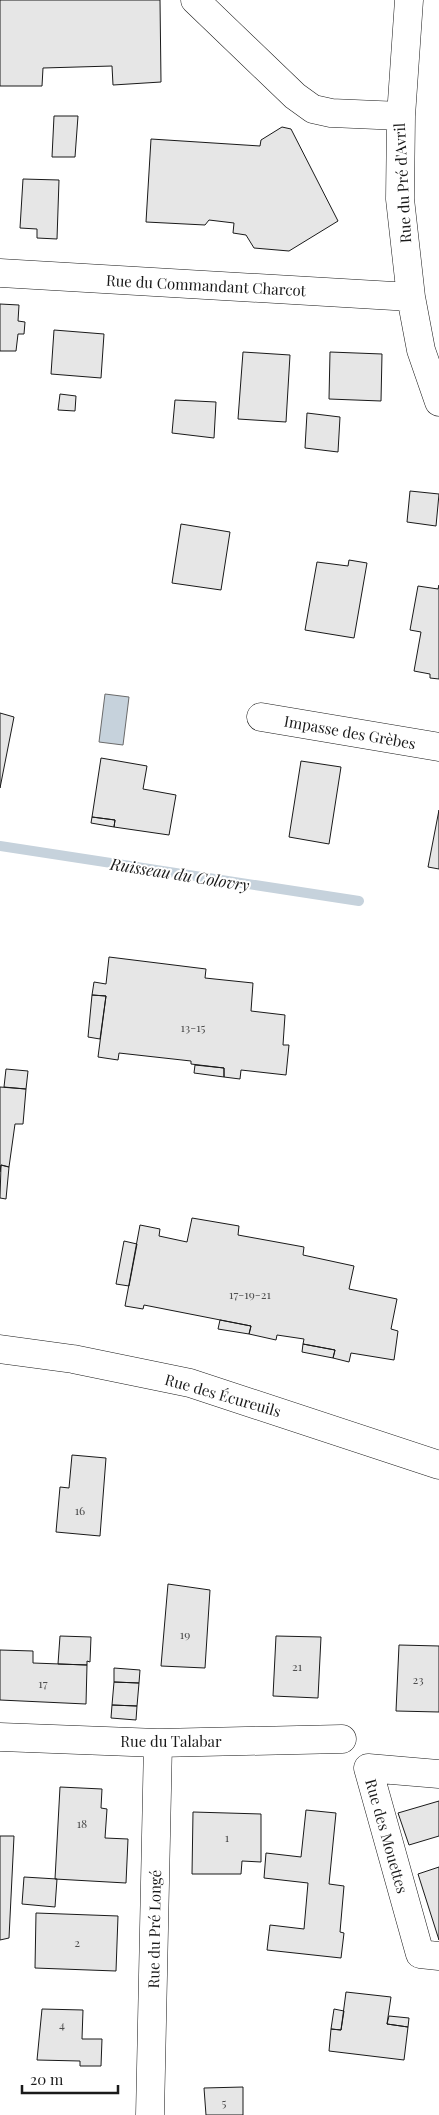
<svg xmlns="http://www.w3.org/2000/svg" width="439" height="2115" viewBox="0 0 439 2115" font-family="'Playfair Display',serif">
<rect width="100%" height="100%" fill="#fff"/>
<!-- water -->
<path fill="#c6d2dc" stroke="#6a6a6a" d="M105 694 129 697 123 745 99 742Z"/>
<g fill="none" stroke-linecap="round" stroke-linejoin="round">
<!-- stream -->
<path stroke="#c6d2dc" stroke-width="10" d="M0 846 359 901"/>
</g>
<!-- building -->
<path fill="#e6e6e6" stroke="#1a1a1a" d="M0 0H160L161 82 113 85 112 66 43 68 42 86H0Z
M54 116H78L75 157H52Z
M282 127 291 129 338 221 289 251 254 248 246 235 233 233 234 223 209 220 205 225 146 222 151 139 260 146 261 140Z
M23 179 59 180 57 239 37 238V229L20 228Z
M0 304 19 305 18 321 25 322 24 334H18L16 351H0Z
M54 330 104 334 101 378 51 374Z
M243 352 290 355 286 422 238 419Z
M330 352 382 354 381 401 329 399Z
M60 394 76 396 75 411 58 410Z
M175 400 216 402 214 438 172 433Z
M307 413 340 417 338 452 305 448Z
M410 491 439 494 436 526 407 522Z
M181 524 230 532 221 590 172 583Z
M349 560 367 563 354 638 305 630 317 562 348 566Z
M439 585V679L430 678V674L414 671 421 632 410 630 418 586 438 589Z
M0 713 14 717 0 788Z
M101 758 147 766 143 789 176 795 169 835 114 827 115 820 92 817Z
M301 761 341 767 329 844 289 837Z
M439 810V869L428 867Z
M92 817 115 820 114 827 91 823Z
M109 957 206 969 205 978 253 983 251 1011 285 1015 283 1045H289L286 1075 241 1070 240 1079 224 1077V1068L191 1064V1061L119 1053 118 1060 98 1057 106 996 92 995 94 982 106 984Z
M92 995 106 996 100 1039 88 1037Z
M195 1065 224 1068V1077L194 1073Z
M6 1069 28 1071 26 1089 4 1087Z
M0 1087 26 1089 23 1124H15L9 1167 1 1165 0 1172Z
M1 1165 9 1167 6 1199 0 1198Z
M192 1218 239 1226 238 1235 304 1247 303 1255 354 1266 349 1289 397 1299 391 1329 398 1331 394 1360 351 1353 349 1362 333 1358 335 1350 303 1344 304 1339 277 1335 276 1340 249 1334 251 1326 144 1305 143 1309 125 1306 140 1225 160 1229 159 1236 187 1242Z
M124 1241 137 1244 129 1286 116 1284Z
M220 1320 251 1326 249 1334 218 1329Z
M303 1344 335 1350 333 1358 302 1352Z
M72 1455 106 1458 100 1536 56 1532 60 1487 69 1488Z
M168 1584 210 1590 205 1668 161 1666Z
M60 1636 91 1637 90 1662 87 1661V1665L58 1664Z
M276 1636 321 1637 318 1698 273 1696Z
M399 1645 439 1646V1712L396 1711Z
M0 1650 33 1651V1663L87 1665 86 1704 0 1700Z
M114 1668 140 1670 139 1683 114 1682Z
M114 1682 139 1683 137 1706 112 1705Z
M112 1705 137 1706 136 1720 111 1718Z
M60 1787 102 1789 101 1808 107 1809 105 1838 128 1839 126 1883 55 1879Z
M439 1801V1836L409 1845 398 1813Z
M306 1810 336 1813 329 1884 344 1886 340 1932 344 1933 341 1958 267 1950 270 1925 304 1929 308 1883 264 1878 266 1853 301 1857Z
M193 1812 261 1814V1862L242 1861 241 1874H192Z
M0 1836H14L9 1938 0 1940Z
M439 1867V1940L418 1874Z
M24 1877 57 1879 55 1907 22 1904Z
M36 1913 118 1916 116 1971 35 1968Z
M346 1992 391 1997 387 2024 408 2027 404 2060 329 2051 331 2029 341 2030Z
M42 2009 83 2010 82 2039H102L101 2066H80V2061L37 2060Z
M334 2009 344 2011 341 2030 331 2029Z
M389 2016 409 2018 408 2027 387 2024Z
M243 2087V2115H206L204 2088Z"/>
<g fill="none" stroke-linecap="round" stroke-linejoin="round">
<defs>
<path id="street" d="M195 0 295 96 313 109 331 113 401 116 400 199 411 297 421 350 439 402
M401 116 409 0
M0 273 411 297
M261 717 439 747
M0 1349 73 1359 190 1383 439 1465
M0 1737 158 1743 342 1739
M439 1774 368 1768 420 1954 439 1956
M150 2115 158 1743"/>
</defs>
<!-- street casing -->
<use href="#street" stroke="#1a1a1a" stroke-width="29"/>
<!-- street -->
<use href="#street" stroke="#fff" stroke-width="28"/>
</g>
<g text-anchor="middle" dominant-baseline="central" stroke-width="4" stroke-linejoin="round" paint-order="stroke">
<!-- number labels -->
<g font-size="12" fill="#4d4d4d">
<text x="193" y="1027">13-15</text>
<text x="250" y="1294">17-19-21</text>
<text x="80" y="1510">16</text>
<text x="185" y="1634">19</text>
<text x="297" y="1666">21</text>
<text x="418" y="1679">23</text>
<text x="43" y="1683">17</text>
<text x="82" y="1823">18</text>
<text x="227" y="1837">1</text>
<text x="77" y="1942">2</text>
<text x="62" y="2024">4</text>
<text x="224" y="2102">5</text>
</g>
<!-- street labels -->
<g font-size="15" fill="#1a1a1a" stroke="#fff">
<text transform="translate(402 183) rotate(-93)">Rue du Pré d'Avril</text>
<text transform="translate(206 285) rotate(3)">Rue du Commandant Charcot</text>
<text transform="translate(350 732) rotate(10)">Impasse des Grèbes</text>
<text transform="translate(223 1395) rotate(16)">Rue des Écureuils</text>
<text x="171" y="1741">Rue du Talabar</text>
<text transform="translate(387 1836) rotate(74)">Rue des Mouettes</text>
<text transform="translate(154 1929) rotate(-89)">Rue du Pré Longé</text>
</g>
<!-- water labels -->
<g font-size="16" font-style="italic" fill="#1a1a1a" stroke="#fff">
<text transform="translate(180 874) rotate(9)">Ruisseau du Colovry</text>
</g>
</g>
<!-- scale -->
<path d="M22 2085v8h96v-8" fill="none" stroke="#1a1a1a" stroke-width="2.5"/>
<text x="30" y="2085" font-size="15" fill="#1a1a1a" stroke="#ffffff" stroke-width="4" paint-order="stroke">20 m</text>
</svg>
